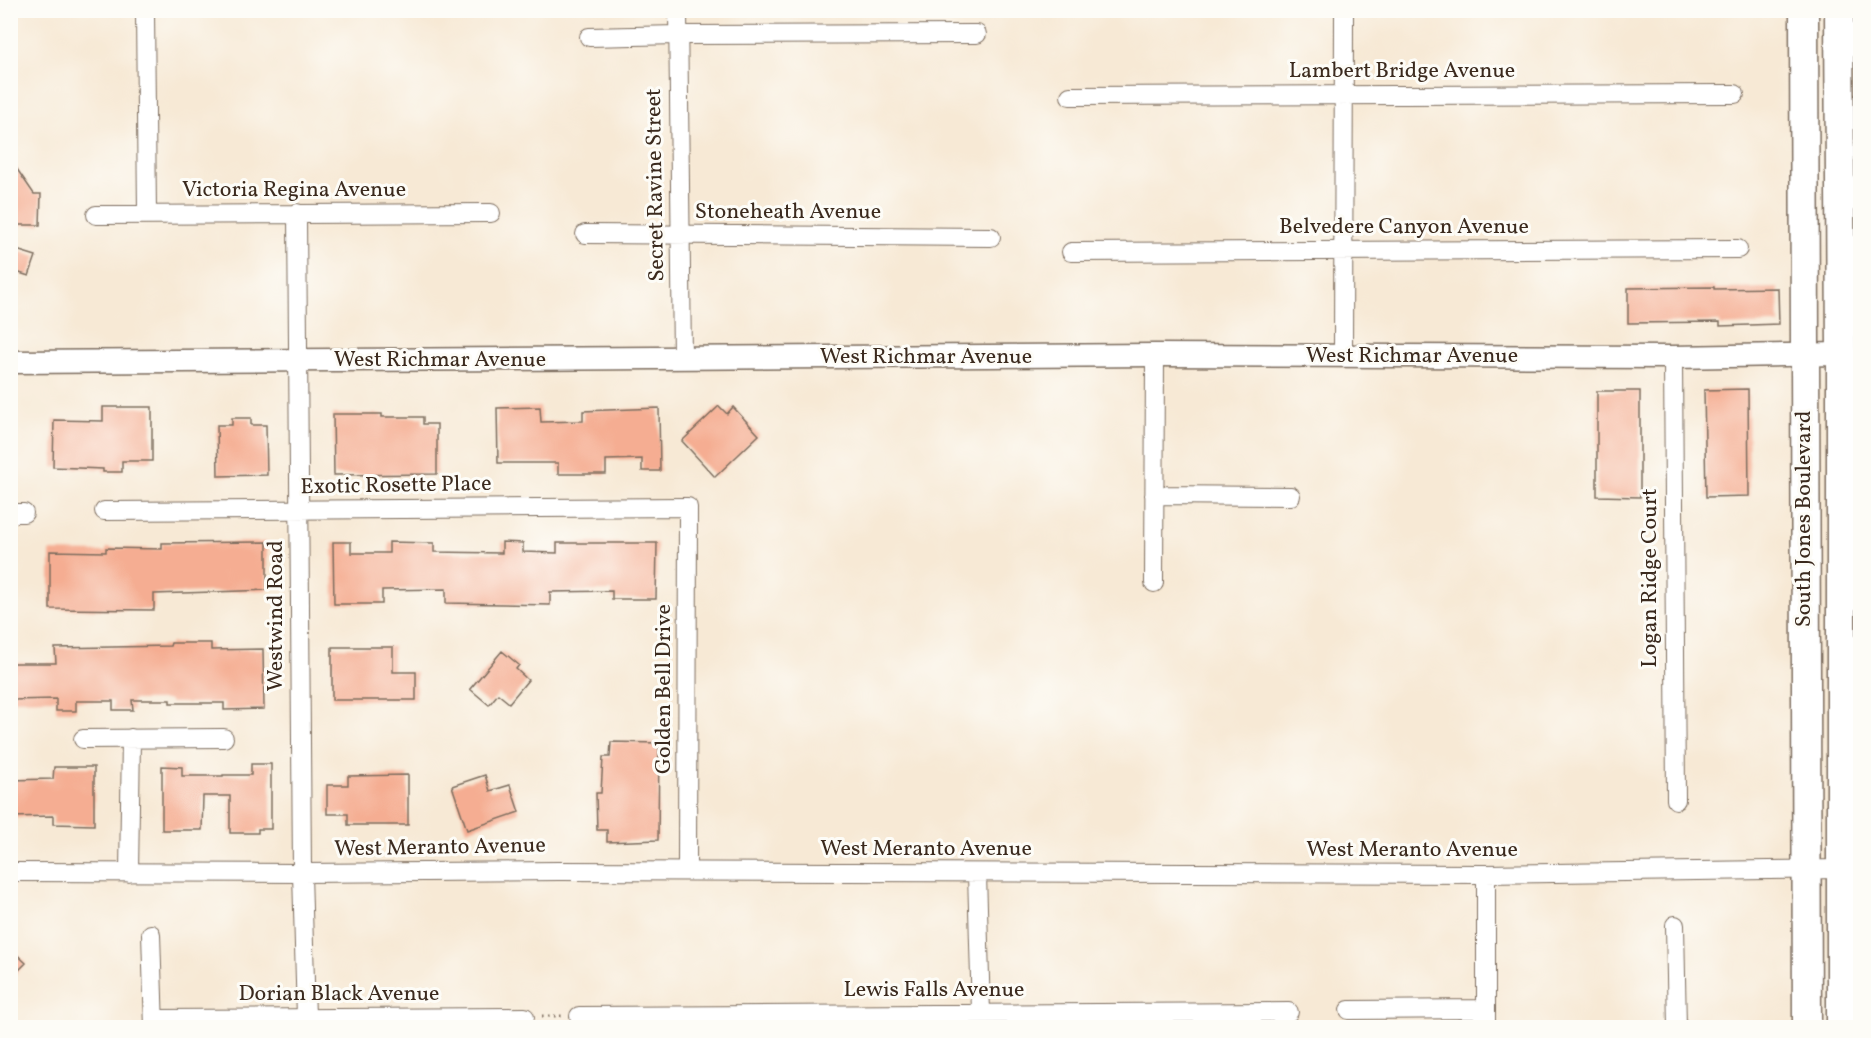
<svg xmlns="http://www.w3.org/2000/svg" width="1871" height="1038" viewBox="0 0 1871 1038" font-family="Vollkorn,serif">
<rect width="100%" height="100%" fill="#fdfcf7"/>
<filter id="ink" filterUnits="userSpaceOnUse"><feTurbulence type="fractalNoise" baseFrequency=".0167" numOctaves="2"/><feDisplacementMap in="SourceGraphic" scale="12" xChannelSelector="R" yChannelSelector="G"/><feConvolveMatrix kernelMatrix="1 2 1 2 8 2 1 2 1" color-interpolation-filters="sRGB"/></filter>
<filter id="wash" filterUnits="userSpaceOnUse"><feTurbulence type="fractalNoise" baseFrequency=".008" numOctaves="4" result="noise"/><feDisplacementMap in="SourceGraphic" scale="24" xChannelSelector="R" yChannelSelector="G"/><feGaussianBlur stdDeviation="1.35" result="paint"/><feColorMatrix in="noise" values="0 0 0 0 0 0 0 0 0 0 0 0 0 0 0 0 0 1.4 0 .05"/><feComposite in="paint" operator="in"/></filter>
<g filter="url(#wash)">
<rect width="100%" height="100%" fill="#f7e9d5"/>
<g id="blocks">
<!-- building -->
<path fill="#f5ad92" d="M10 159 34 194H41L40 225H10Z
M10 248 36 256 29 276 10 270Z
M1714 287V289L1778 288 1779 324 1720 326V322L1628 323V288Z
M1748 389 1749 496 1706 497 1704 390Z
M1597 391H1640V497L1597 496Z
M719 406 727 414 733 407 759 435 715 477 682 441Z
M103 407H152V461H122V472H103V469L53 467 54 420 103 421Z
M540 407 541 422 583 421V411L659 408 660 471H642V459L606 460V474H558V463H498L497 408Z
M333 414H382V417H423V424H437V474L334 475Z
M232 418H251V425H266L267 475 218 476 217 425H232Z
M267 542V590L154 594V610L50 609V551L106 552V548L162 549V543Z
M333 542H351V553H389V542L434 543V552L502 553V542L523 543V552L557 553V543H657L656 599H612V591L550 592V605L446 603V589L382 590V604H334Z
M171 643H211V650L263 649 264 709 224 710V703H170V700H132L133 710H113V701H76V711H56V699L10 700V663H56L55 648 170 646Z
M332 647H393V672H416V700H332Z
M502 651 519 665 516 669 528 680 509 703 498 694 489 705 470 689Z
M611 742 659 743 658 840 607 842V830H597L596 793H601L603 757H610Z
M251 764H271V829H258V833H230V796H203L202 830H162V766L182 767V776H223V775H251Z
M54 767H94V825L53 824V816L10 817V780L53 779Z
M408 775V825H348V814H327V785H348V776Z
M485 775 490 791 510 785 519 812 467 830 452 786Z
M10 948 26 963 10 979Z"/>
</g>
</g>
<g filter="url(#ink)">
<use href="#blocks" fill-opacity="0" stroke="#7d6d5e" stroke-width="1.5"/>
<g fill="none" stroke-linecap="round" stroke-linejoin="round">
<defs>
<path id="service" d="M1844 354H1860"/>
<path id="minor" d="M145 10 147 214
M678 10 682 359
M589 37 678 35 977 34
M1070 96 1735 94
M297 213 302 873 306 1018
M96 215 491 213
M585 234 991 237
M1071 252 1738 249
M1343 356 1344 10
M1673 357 1676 800
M1154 495 1291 496
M104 511 688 507 687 871
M10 513H24
M1154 583 1155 355
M83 739 224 738
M10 872 302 873 559 871 1486 874 1842 869
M129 873 131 738
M977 874 981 1013
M1486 874V1028
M1675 925 1677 1028
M151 934 154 1028
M1349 1010 1486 1009
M579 1016 1289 1012
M154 1019 525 1017"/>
<path id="tertiary" d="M10 362 1155 355 1673 357 1841 354"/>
<path id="primary" d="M1804 10 1807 1028
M1839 10 1841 354V1028"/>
</defs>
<!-- service casing -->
<use href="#service" stroke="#7d6d5e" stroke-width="11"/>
<!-- minor casing -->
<use href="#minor" stroke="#7d6d5e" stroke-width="20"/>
<!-- tertiary casing -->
<use href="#tertiary" stroke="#7d6d5e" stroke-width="25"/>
<!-- primary casing -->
<use href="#primary" stroke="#7d6d5e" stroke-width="31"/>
<!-- path -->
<path stroke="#7d6d5e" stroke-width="3" stroke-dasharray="1.5 4.5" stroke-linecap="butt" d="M542 1016H563"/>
<!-- service -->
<use href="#service" stroke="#fff" stroke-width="9"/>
<!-- minor -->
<use href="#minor" stroke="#fff" stroke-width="18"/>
<!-- tertiary -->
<use href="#tertiary" stroke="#fff" stroke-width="22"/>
<!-- primary -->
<use href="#primary" stroke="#fff" stroke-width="28"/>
</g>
</g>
<g text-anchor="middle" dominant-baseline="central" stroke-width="6" stroke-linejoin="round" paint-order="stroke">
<!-- street labels -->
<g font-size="22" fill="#3b2a1e" stroke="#fdfcf7">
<text x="1402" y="71">Lambert Bridge Avenue</text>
<text transform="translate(656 185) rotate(-91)">Secret Ravine Street</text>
<text x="294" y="190">Victoria Regina Avenue</text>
<text x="788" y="212">Stoneheath Avenue</text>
<text x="1404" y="227">Belvedere Canyon Avenue</text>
<text x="1412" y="356">West Richmar Avenue</text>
<text x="926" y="357">West Richmar Avenue</text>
<text x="440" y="360">West Richmar Avenue</text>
<text transform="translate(396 486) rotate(-1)">Exotic Rosette Place</text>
<text transform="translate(1804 519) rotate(-90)">South Jones Boulevard</text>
<text transform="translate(1650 578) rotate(-90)">Logan Ridge Court</text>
<text transform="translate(276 616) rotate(-90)">Westwind Road</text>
<text transform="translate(664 689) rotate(-90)">Golden Bell Drive</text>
<text transform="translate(440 848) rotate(-1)">West Meranto Avenue</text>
<text x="926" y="849">West Meranto Avenue</text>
<text x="1412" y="850">West Meranto Avenue</text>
<text x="934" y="990">Lewis Falls Avenue</text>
<text x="339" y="994">Dorian Black Avenue</text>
</g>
</g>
<!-- margin -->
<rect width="1871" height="1038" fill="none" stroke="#fdfcf7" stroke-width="36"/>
</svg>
